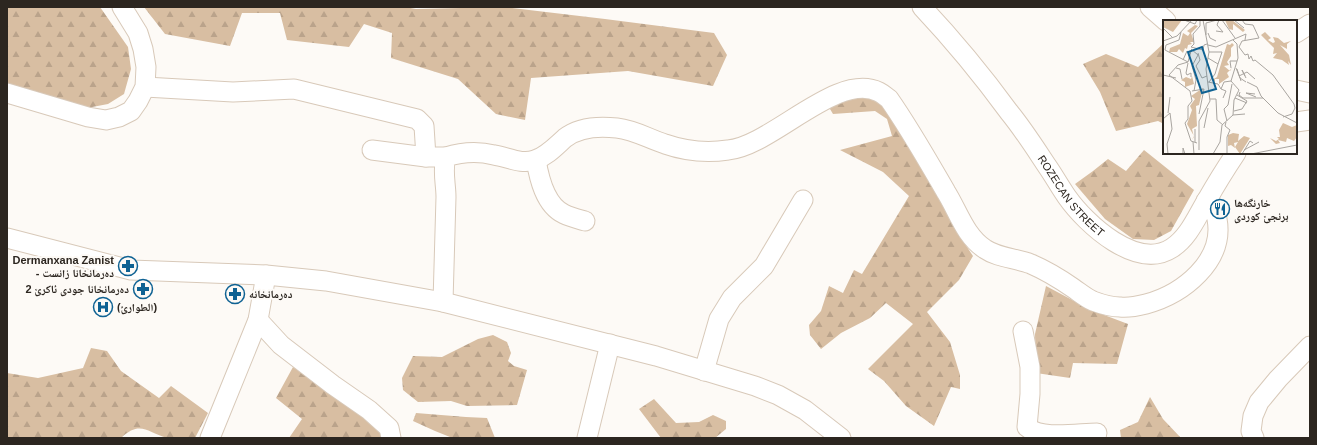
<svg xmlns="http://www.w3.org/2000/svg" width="1317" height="445" viewBox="0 0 1317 445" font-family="Arial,'Noto Naskh Arabic',sans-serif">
<defs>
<pattern id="forest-firs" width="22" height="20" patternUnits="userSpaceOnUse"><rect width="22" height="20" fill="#d8bea2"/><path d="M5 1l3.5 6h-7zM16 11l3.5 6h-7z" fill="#baa38b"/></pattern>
</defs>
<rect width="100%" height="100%" fill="#fdfaf6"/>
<!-- forest -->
<path fill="url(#forest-firs)" d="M7 7H100L128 47 131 69 124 94 108 104 87 108 60 101 7 83Z
M144 7H405L416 9 504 7 605 19 714 33 727 55 713 86 628 71 531 78 525 120 496 114 458 79 391 58 392 33 364 24 349 47 287 40 280 13H242L230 46 165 34Z
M1164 43V124L1158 121 1116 131 1100 92 1083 64 1106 54 1138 67Z
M871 96 883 103 937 193 955 229 973 256 959 280 927 312 950 342 960 375V389L951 387 934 426 906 406 884 381 868 369 913 324 886 303 870 318 841 333 821 349 810 335 809 325 821 311 829 286 843 293 854 270 862 274 909 196 883 172 840 150 892 136 887 119 875 111 833 114 827 104Z
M1144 150 1194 190 1171 231 1154 240 1133 239 1105 219 1075 184 1093 171 1108 159 1126 171Z
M1046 286 1091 310 1128 324 1117 364 1073 363 1070 378 1036 373 1035 334Z
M493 335 507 342 511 353 508 361 514 366 527 370 517 405 467 406 451 401 418 402 403 390 402 378 413 356 442 357 478 339Z
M91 348 107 351 121 371 159 398 171 386 208 413 195 438C187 438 175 440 167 438 147 432 140 420 121 438H7V373L38 378 83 368Z
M293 367 314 381 383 432V438H289L302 419 276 398Z
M1150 397 1163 419 1181 438H1121L1120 430 1138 422Z
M654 399 676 423 699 422 713 415 726 421V429L715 438H661L639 409Z
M416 413 466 417 487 418 495 438H450V437L435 431 413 421Z"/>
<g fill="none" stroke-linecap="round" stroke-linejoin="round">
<defs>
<g id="minor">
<path id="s1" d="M922 7C953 40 982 75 1009 112 1023 129 1035 148 1047 166 1054 176 1060 187 1067 197 1086 224 1137 271 1172 248 1189 237 1197 216 1207 200 1216 184 1226 168 1236 153"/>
<path d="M1150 7 1166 21"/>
<path d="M1296 33 1310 24"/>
<path d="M145 87 233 92 294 89 417 119 424 126 426 157H446"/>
<path d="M1296 90 1310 93"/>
<path d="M7 93 88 117 106 120 119 117 131 111 138 101 145 87 146 67 143 49 138 33 122 7"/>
<path d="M1296 122 1310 120"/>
<path d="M372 150 426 157"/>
<path d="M536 160C539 178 545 205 564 214 570 217 578 219 585 221"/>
<path d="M7 238 131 270 266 275 326 281 443 302 656 356 755 386 778 395 805 410 841 438"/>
<path d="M443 302C444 267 445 232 446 197 446 184 442 170 446 157 462 152 478 151 494 155 508 157 521 165 535 160 547 156 556 146 565 138 579 127 599 126 617 128 635 130 649 139 665 144 685 151 707 153 728 150 772 146 837 71 879 92 883 94 886 97 889 99 910 129 928 161 946 192 958 211 965 236 985 249 998 258 1016 258 1031 264 1045 270 1060 279 1073 288 1079 292 1086 298 1093 301 1101 304 1111 307 1120 307 1128 308 1138 306 1146 304 1183 294 1225 261 1217 219 1216 213 1210 206 1206 201"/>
<path d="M258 320 281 345 333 385 369 410 389 428 391 438"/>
<path d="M1023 331 1030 367V394L1027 427C1041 440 1079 433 1097 433"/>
<path d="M704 371 719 319 732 298 764 266 803 200"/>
<path d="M210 438 258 320 266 275"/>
<path d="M587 438 610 344"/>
<path d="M1254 438 1251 431 1253 416 1259 402 1278 379 1310 346"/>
</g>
</defs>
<!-- minor casing -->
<use href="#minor" stroke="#d8c9b9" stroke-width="21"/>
<!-- minor -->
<use href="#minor" stroke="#fff" stroke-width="19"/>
</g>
<!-- icons -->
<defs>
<symbol id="restaurant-ring" viewBox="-11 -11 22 22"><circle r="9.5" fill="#fdfaf6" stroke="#0f6293" stroke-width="1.5"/><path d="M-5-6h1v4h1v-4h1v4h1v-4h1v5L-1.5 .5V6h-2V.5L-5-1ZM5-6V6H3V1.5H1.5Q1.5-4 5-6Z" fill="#0f6293"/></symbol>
<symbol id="pharmacy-ring" viewBox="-11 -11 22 22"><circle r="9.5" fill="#fdfaf6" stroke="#0f6293" stroke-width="1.5"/><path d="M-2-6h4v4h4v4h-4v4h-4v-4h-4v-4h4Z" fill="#0f6293"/></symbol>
<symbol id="hospital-ring" viewBox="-11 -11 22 22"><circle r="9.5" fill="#fdfaf6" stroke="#0f6293" stroke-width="1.5"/><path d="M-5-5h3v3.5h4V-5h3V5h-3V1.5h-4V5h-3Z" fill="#0f6293"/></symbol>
</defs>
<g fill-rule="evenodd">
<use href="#restaurant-ring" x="1209" y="198" width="22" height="22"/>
<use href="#pharmacy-ring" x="117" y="255" width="22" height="22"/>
<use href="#pharmacy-ring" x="132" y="278" width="22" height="22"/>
<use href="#pharmacy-ring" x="224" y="283" width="22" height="22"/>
<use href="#hospital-ring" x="92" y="296" width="22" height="22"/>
</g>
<g text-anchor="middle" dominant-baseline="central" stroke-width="4" stroke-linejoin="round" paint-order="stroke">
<!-- street labels -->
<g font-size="11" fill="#2c2620" stroke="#fdfaf6">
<text stroke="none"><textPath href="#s1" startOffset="241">ROZECAN STREET</textPath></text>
</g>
<!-- poi labels -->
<g font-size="11" font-weight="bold" fill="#2c2620" stroke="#fdfaf6" text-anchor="start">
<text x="1234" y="203">خارنگەها<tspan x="1234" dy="13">برنجێ کوردی</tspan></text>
<text x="114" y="260" text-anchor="end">Dermanxana Zanist<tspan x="114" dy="13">- ده‌رمانخانا زانست</tspan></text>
<text x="129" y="289" text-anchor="end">دەرمانخانا جودی ئاکرێ 2</text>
<text x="249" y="294">دەرمانخانە</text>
<text x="117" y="307">(الطوارئ)</text>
</g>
</g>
<!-- overview -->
<g transform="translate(1163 20)">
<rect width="134" height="134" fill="#fdfaf6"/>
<path d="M0 0H19L10 12 0 7ZM62 0H69L82 10 80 12 70 4V10L66 9ZM32 5 35 6 28 13 31 22H27L29 24 25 25 24 29 22 28 20 33 16 29 14 32H6L7 28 17 24 20 13 25 16 27 13 24 11ZM102 12 108 18 105 20 110 23 112 22 110 17 115 18 121 23 128 21 124 24V29L117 25 126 35 128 45 125 41 126 45 119 40 110 38 114 33 110 34 111 28 98 15ZM71 21 69 23 71 25 68 28V36L64 42 66 45 61 46 67 51 69 48 64 53 66 57 56 64V59H52V62L49 60 54 57 64 24 67 25ZM29 56 31 64 22 67V62L18 60 23 57 28 59ZM40 68 36 85 33 86 34 106 29 109 31 117 29 120 31 116 24 104 29 90 27 86 32 79 28 76ZM120 103 129 107 134 105V117L131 121 124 118 123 122 115 120 117 123 113 124 107 118 113 121 116 119 114 117H117L116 110ZM70 113 76 114 75 121 81 116 87 118 77 134 72 127 75 122 71 123 72 128 68 125 65 126V115Z" fill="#d8bea2"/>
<path fill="none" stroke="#a9a5a0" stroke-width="1" d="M21 0 32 4 34 0M59 0 72 18M71 0 81 8M0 8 10 18M53 11 60 12 54 5 56 0M18 12 16 20 3 25 2 30 25 42M45 13 47 18 53 21M43 15V3L54 0M0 21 14 16 29 0M45 25 53 27 83 14 82 20M28 27 31 24 30 14 37 6V0M28 27 40 30 41 25 44 24M76 27 82 35 85 34 86 39 88 36 90 41 92 40 110 55 131 84 132 88 129 94 120 97M76 27 79 21 96 18 90 5 82 4 79 0M28 29 35 35 29 46 33 60 31 71M46 32H59L55 44M35 33 37 40 33 46 39 58 44 56M45 38 55 44 52 54 46 62M20 40 24 31 28 34M25 43 23 53 24 55 28 53V57M13 48 17 49 19 59M68 48 67 41H74M73 48 77 58 83 62M74 49 78 61M0 55 13 58M6 55 27 71 29 81 25 86V99L22 103 28 121 34 123M6 55 15 45 25 42 28 31M76 56 84 52 92 59M82 56 79 50 83 58M45 62 55 64 58 69 61 62 68 61M84 62 94 67 98 76 115 93 134 103M58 69 63 71 60 78M29 71 41 69 36 94M77 72 76 75 80 78H100M92 74 83 73 93 77M72 78 84 83M47 79H53L54 100 60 105M71 91 79 89 84 81 74 75M5 93 7 77M70 95 82 94M0 99 7 93 9 109 4 124 5 134M64 101 61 89 65 85 69 64M63 102 62 106 67 110 64 117V134M41 108 45 88M30 122 31 134M32 122V109M36 130V101L47 81 43 49 46 32 40 0M81 130 96 122M20 134V128L22 134M50 134 57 122 59 105 70 95 71 80 76 70 68 61 75 38 74 24 70 20M79 134 87 121 90 123M88 134 134 125"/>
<path fill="#0f6293" fill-opacity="0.15" stroke="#0f6293" stroke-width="2" d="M39 27 53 69 39 73 25 32Z"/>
<rect width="134" height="134" fill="none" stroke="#2c2620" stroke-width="2"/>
</g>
<!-- border -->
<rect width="1317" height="445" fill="none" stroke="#2c2620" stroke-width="16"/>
</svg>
